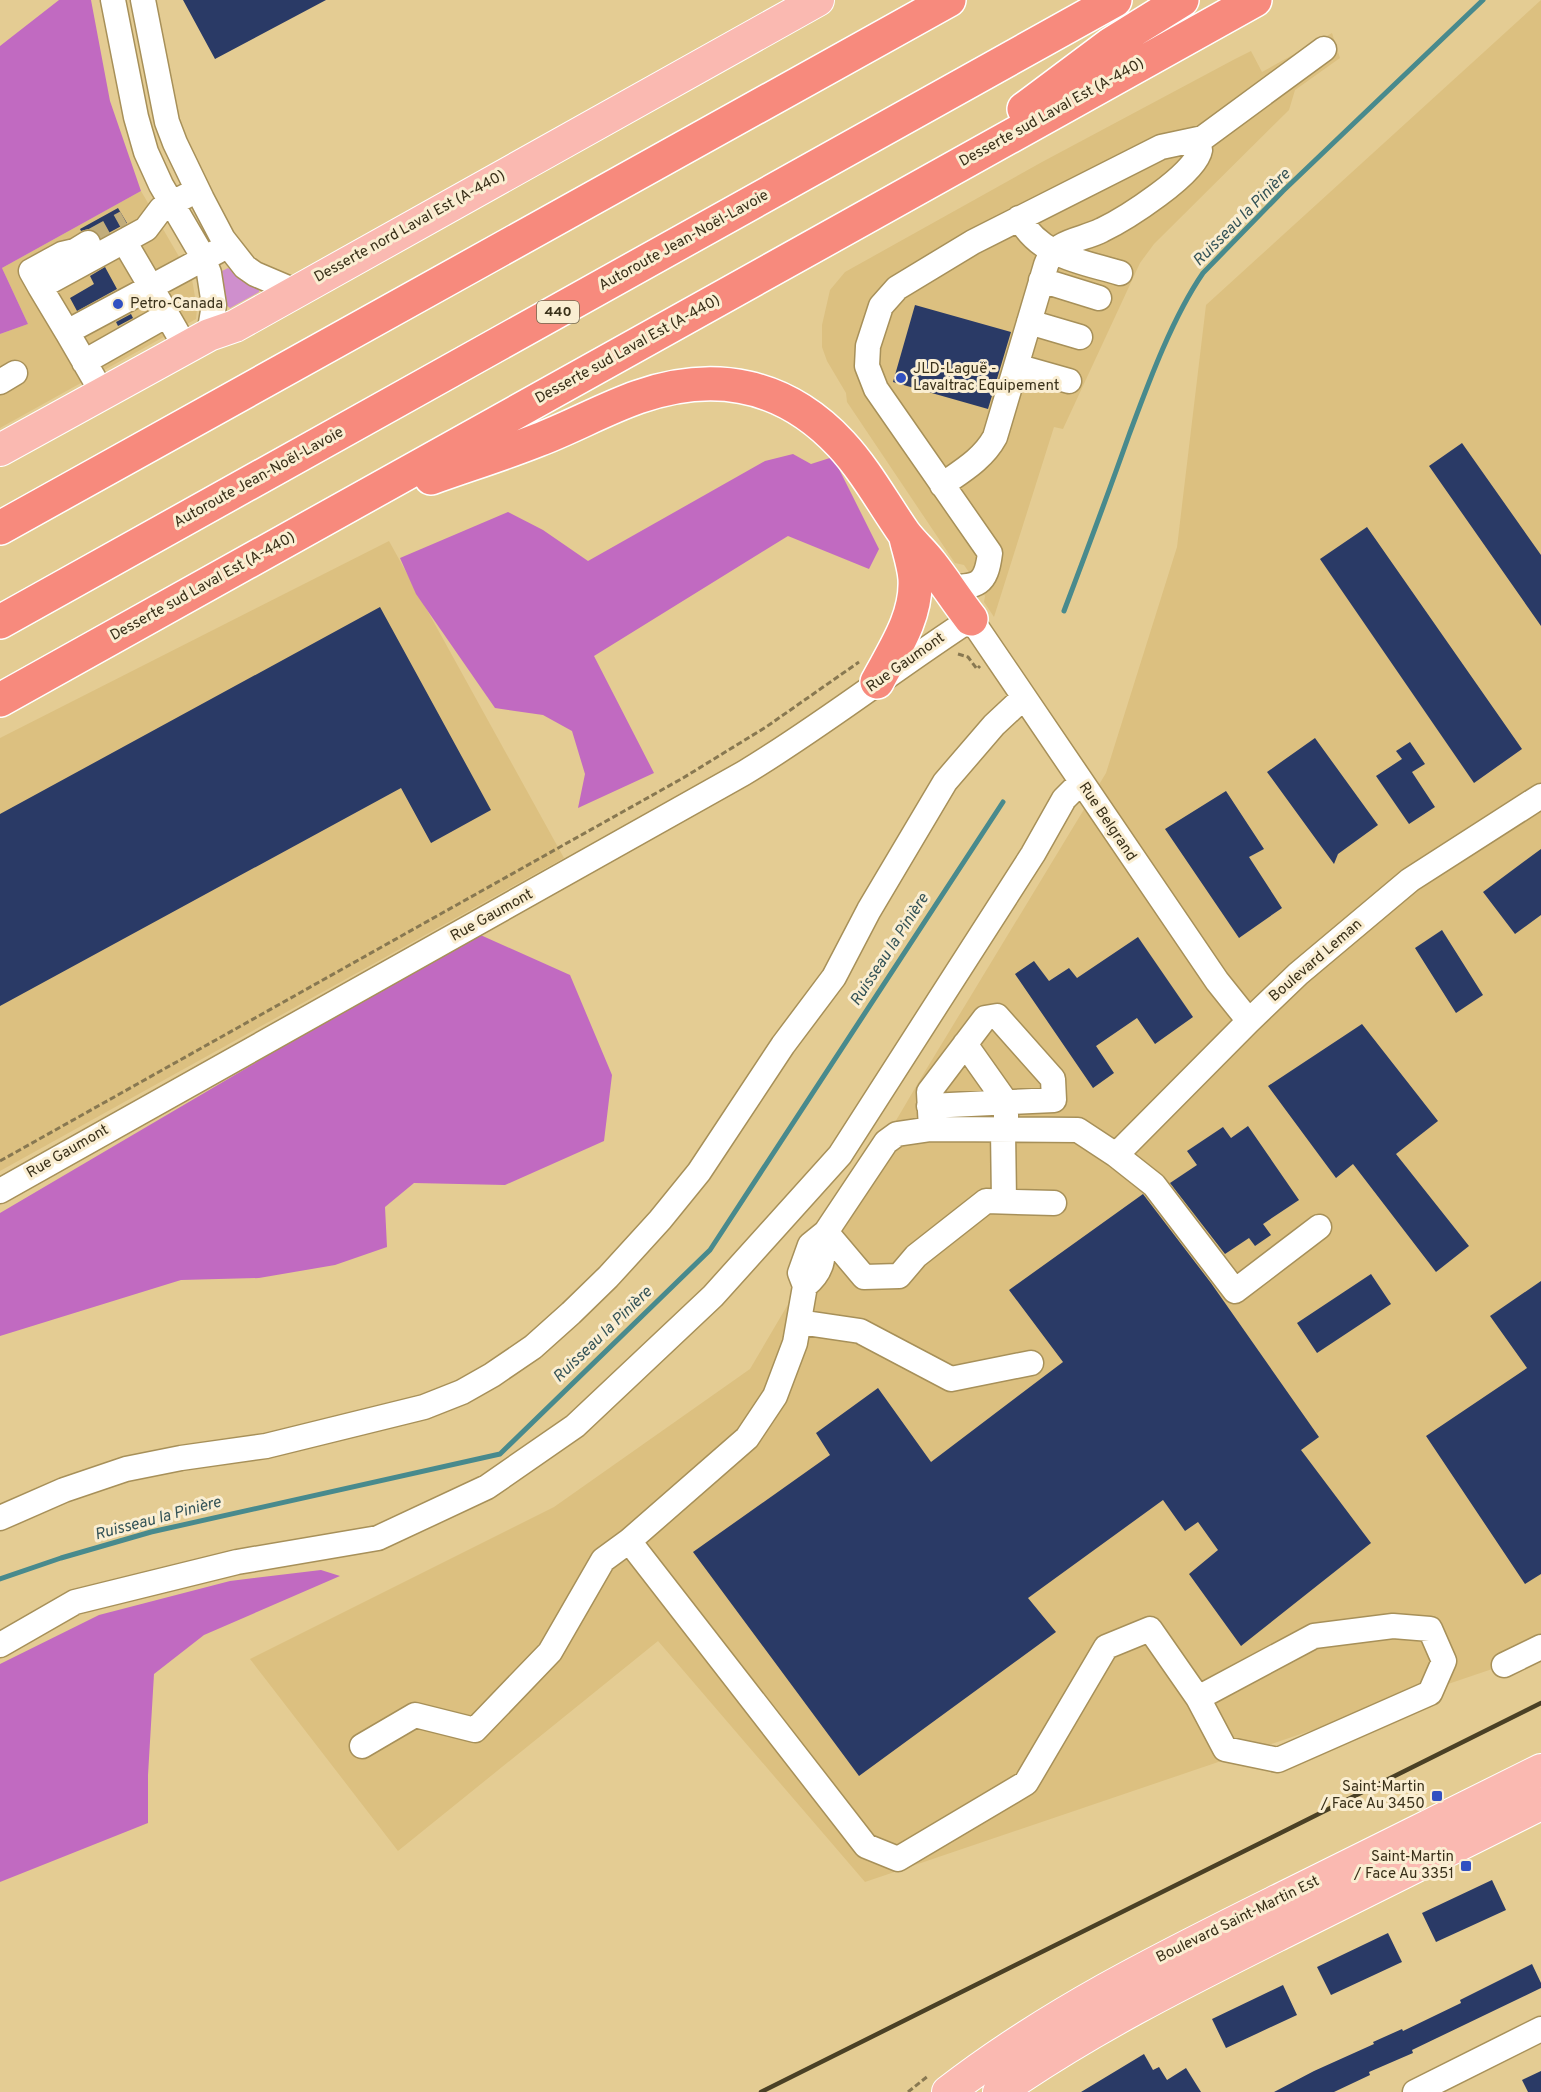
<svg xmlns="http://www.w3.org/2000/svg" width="1541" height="2092" viewBox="0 0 1541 2092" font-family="Overpass,sans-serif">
<rect width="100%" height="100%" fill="#e4cc93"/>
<!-- built -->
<path fill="#dcc080" d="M1541 0V1647L1504 1665 865 1882 658 1641 398 1851 250 1659 554 1507 750 1369 921 1078 1106 773 1177 547 1206 305Z
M1332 33 1340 58 1295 90 1289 110 1154 244 1140 263 1063 429 1054 427 994 617 984 602 985 596 964 565 955 563 847 402 846 393 827 361 822 347V325L830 290 845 272 1042 162 1235 59 1251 51 1262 72Z
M141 191 192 279 197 309 196 319 0 428V334L28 324 2 268Z
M389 541 564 858 0 1171V738Z"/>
<!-- green -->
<path fill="#cf8fcd" d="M228 268 249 282 259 286V292L230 308 226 305 222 271Z"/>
<!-- forest -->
<path fill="#c16ac1" d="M59 0H91L110 101 141 191 2 268 28 324 0 334V46Z
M793 454 811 464 833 457 879 549 869 569 788 536 594 656 654 773 578 808 585 774 572 731 543 715 495 708 416 594 400 558 508 512 543 530 588 561 765 461Z
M476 933 570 975 612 1075 604 1141 505 1185 414 1183 385 1207 387 1247 335 1265 259 1278 181 1280 0 1336V1213Z
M321 1570 340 1576 204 1635 154 1674 148 1775V1823L0 1882V1664L99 1615 230 1581Z"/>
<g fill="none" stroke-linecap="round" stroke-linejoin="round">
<!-- stream -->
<path stroke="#488a8d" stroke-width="5" d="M1064 611C1086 553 1108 494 1129 435 1148 384 1172 318 1203 273L1283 191 1483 0
M0 1579 61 1558 151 1532 500 1454 710 1250 1003 802"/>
</g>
<!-- building -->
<path fill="#2a3a66" d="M183 0H326L215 59Z
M118 208 127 223 101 237 94 230 88 229 81 231 80 229Z
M105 267 117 289 77 311 70 298 94 284 90 276Z
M915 305 1011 332 988 409 893 382Z
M131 314 133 318 118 326 116 322Z
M1462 443 1541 555V626L1429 466Z
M1367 527 1522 749 1474 783 1320 559Z
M380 607 491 810 431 843 401 788 0 1006V814Z
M1315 738 1378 825 1338 854 1334 864 1267 772Z
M1410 742 1425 764 1412 772 1435 807 1409 824 1376 776 1402 759 1396 751Z
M1226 791 1264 849 1249 857 1282 908 1239 938 1165 829Z
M1541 849V915L1515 934 1483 892Z
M1442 930 1483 995 1456 1013 1415 948Z
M1138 937 1193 1017 1155 1044 1137 1018 1096 1046 1114 1073 1093 1088 1015 974 1034 961 1049 981 1069 968 1077 978Z
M1362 1024 1438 1121 1396 1154 1469 1246 1436 1272 1353 1164 1336 1178 1268 1086Z
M1248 1126 1299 1200 1263 1224 1271 1235 1255 1246 1249 1238 1225 1254 1170 1183 1197 1165 1187 1151 1223 1127 1231 1138Z
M1143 1194 1211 1283 1319 1437 1301 1450 1371 1543 1241 1646 1189 1574 1218 1550 1198 1522 1185 1531 1163 1500 1028 1598 1056 1632 859 1776 693 1552 830 1455 816 1433 878 1388 931 1462 1063 1362 1009 1290Z
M1371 1274 1391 1304 1317 1353 1297 1323Z
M1541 1281V1574L1525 1584 1426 1436 1527 1368 1490 1316Z
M1492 1880 1506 1910 1436 1942 1422 1913Z
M1388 1933 1402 1962 1331 1995 1317 1967Z
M1532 1964 1541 1983V1988L1412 2050 1413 2053 1369 2072 1370 2075 1334 2092H1274L1314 2071 1374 2044 1373 2042 1402 2029 1403 2031 1461 2003 1460 2000Z
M1283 1985 1297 2015 1226 2048 1212 2019Z
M1144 2054 1153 2070 1159 2067 1167 2080 1186 2068 1201 2092H1081Z
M1541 2071V2092H1528L1522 2080Z"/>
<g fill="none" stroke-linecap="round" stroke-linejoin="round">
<!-- minor-tunnel -->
<path stroke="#c2ad7b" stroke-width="24" stroke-dasharray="24 12" stroke-linecap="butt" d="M88 243 126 222"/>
<defs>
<path id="minor" d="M113 0 136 117 146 152 161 185 202 255 209 273 214 305 209 335
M143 0 167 122 175 143 202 199 223 239 245 267 255 274 295 291
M1019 218C1041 257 1080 261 1120 273
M1041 280 1099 298
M40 287 31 271 62 254 75 251 88 243
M1029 322 1080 337
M67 332 40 287 146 229 161 209 186 196
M186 348 151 287 218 251
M84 362 167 315
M1016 366 1069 381
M0 382 15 373
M103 394 67 332 151 287 124 241
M942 485C962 471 983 459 995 437L1046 265C1055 239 1081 241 1102 230 1125 219 1196 174 1200 150L1195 141
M947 587C978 587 986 585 990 553L876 389 867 366 868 346 881 306 897 288 973 242 1161 147 1203 138 1324 49
M971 619 1217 981 1249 1021
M965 1044 1006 1102V1119L1003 1130 1004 1201
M929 1106 1054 1100 1053 1079 997 1016 985 1018 929 1092 931 1129
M1116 1155 1249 1021 1298 974 1410 880 1541 796
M0 1191 744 773C822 726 894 669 971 619
M1054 1203 986 1201 916 1256 899 1276 864 1277 826 1232 886 1142 897 1134 931 1129 1078 1130 1116 1155 1154 1185 1235 1291 1319 1227
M820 1239C826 1258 821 1273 805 1286L800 1273 810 1245 826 1232
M805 1286 795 1343 775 1396 747 1438 629 1541 866 1846 898 1859 1026 1783 1106 1647 1150 1629 1198 1698 1225 1749 1278 1760 1430 1693 1444 1661 1430 1629 1393 1626 1314 1636 1198 1698
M799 1322 860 1331 951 1379 1031 1363
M0 1518 64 1490 126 1469 181 1458 266 1446 424 1407 462 1392 492 1375 533 1347 571 1313 608 1277 660 1220 699 1172 783 1045 834 977 869 910 945 782 994 725 1024 697
M0 1645 75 1602 237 1562 378 1538 487 1487 575 1426 713 1296 840 1155 1033 854 1064 799 1080 783
M1504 1665 1541 1647
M362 1746 415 1715 475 1730 550 1652 603 1560 629 1541
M1415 2092 1541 2029"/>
<path id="major" d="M0 450 209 335 235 326 818 0
M948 2092C1051 2012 1168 1955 1285 1897 1370 1855 1456 1812 1541 1770
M999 2092C1089 2029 1186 1981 1284 1932 1370 1889 1455 1847 1541 1804"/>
<path id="highway" d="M1024 109 1111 44 1182 0
M431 478C467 465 503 454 538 440 572 427 604 409 638 397 715 370 785 384 841 444 866 471 883 503 904 533 912 544 923 553 931 564 945 582 957 601 971 619
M0 528 949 0
M0 622 1115 0
M877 682C894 650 917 617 915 579 914 565 909 551 906 538
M0 700 1255 0"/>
</defs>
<!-- minor casing -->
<use href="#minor" stroke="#a79059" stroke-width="27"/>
<!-- major casing -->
<use href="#major" stroke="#fff" stroke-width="34"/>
<!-- highway casing -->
<use href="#highway" stroke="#fff" stroke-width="36"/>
<!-- path -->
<path stroke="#887851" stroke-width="3" stroke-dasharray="6 3" stroke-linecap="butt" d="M958 654 968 657 977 669 980 666
M0 1161 683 778 766 727 859 662
M908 2092 928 2076"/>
<!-- minor -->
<use href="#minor" stroke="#fff" stroke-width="24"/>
<!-- major -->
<use href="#major" stroke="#fab9b1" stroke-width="32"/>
<!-- highway -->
<use href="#highway" stroke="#f78a7d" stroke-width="33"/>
<!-- rail -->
<path stroke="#4a4025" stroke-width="4.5" d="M761 2092 1541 1703"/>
</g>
<!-- markers -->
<g fill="#3150c1" stroke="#faeed2" stroke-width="2">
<circle cx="118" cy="304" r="6"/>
<circle cx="901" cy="378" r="6"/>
<rect x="1431" y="1790" width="12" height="12" rx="3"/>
<rect x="1460" y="1860" width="12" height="12" rx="3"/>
</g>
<g text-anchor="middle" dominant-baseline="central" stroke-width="6" stroke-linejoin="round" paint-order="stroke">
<!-- shield labels -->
<rect fill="#faeed2" stroke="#736950" stroke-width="1.5" x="537" y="301" width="42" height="22" rx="4.5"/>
<g font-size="14" font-weight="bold" fill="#393019">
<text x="558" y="312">440</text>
</g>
<!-- street labels -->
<g font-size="15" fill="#393019" stroke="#faeed2">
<text transform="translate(1052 113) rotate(-29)">Desserte sud Laval Est (A-440)</text>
<text transform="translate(410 227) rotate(-29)">Desserte nord Laval Est (A-440)</text>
<text transform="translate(684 241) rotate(-29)">Autoroute Jean-Noël-Lavoie</text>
<text transform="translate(628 350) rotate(-29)">Desserte sud Laval Est (A-440)</text>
<text transform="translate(259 478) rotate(-29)">Autoroute Jean-Noël-Lavoie</text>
<text transform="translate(203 587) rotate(-29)">Desserte sud Laval Est (A-440)</text>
<text transform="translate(906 663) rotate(-35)">Rue Gaumont</text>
<text transform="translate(1107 822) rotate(56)">Rue Belgrand</text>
<text transform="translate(492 916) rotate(-29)">Rue Gaumont</text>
<text transform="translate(1316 961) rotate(-41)">Boulevard Leman</text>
<text transform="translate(68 1152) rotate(-30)">Rue Gaumont</text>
<text transform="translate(1238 1920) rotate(-26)">Boulevard Saint-Martin Est</text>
</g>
<!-- poi labels -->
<g font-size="15" fill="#393019" stroke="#faeed2" text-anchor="start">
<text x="130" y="304">Petro-Canada</text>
<text x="913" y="369">JLD-Laguë -<tspan x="913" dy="17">Lavaltrac Equipement</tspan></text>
<text x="1425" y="1787" text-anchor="end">Saint-Martin<tspan x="1425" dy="17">/ Face Au 3450</tspan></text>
<text x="1454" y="1857" text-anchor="end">Saint-Martin<tspan x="1454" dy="17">/ Face Au 3351</tspan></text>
</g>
<!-- water labels -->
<g font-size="16" font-style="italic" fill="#345357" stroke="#faeed2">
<text transform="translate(1242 218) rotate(-45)">Ruisseau la Pinière</text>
<text transform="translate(890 950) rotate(-57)">Ruisseau la Pinière</text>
<text transform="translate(603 1335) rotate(-44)">Ruisseau la Pinière</text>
<text transform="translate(158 1519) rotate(-15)">Ruisseau la Pinière</text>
</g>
</g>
</svg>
